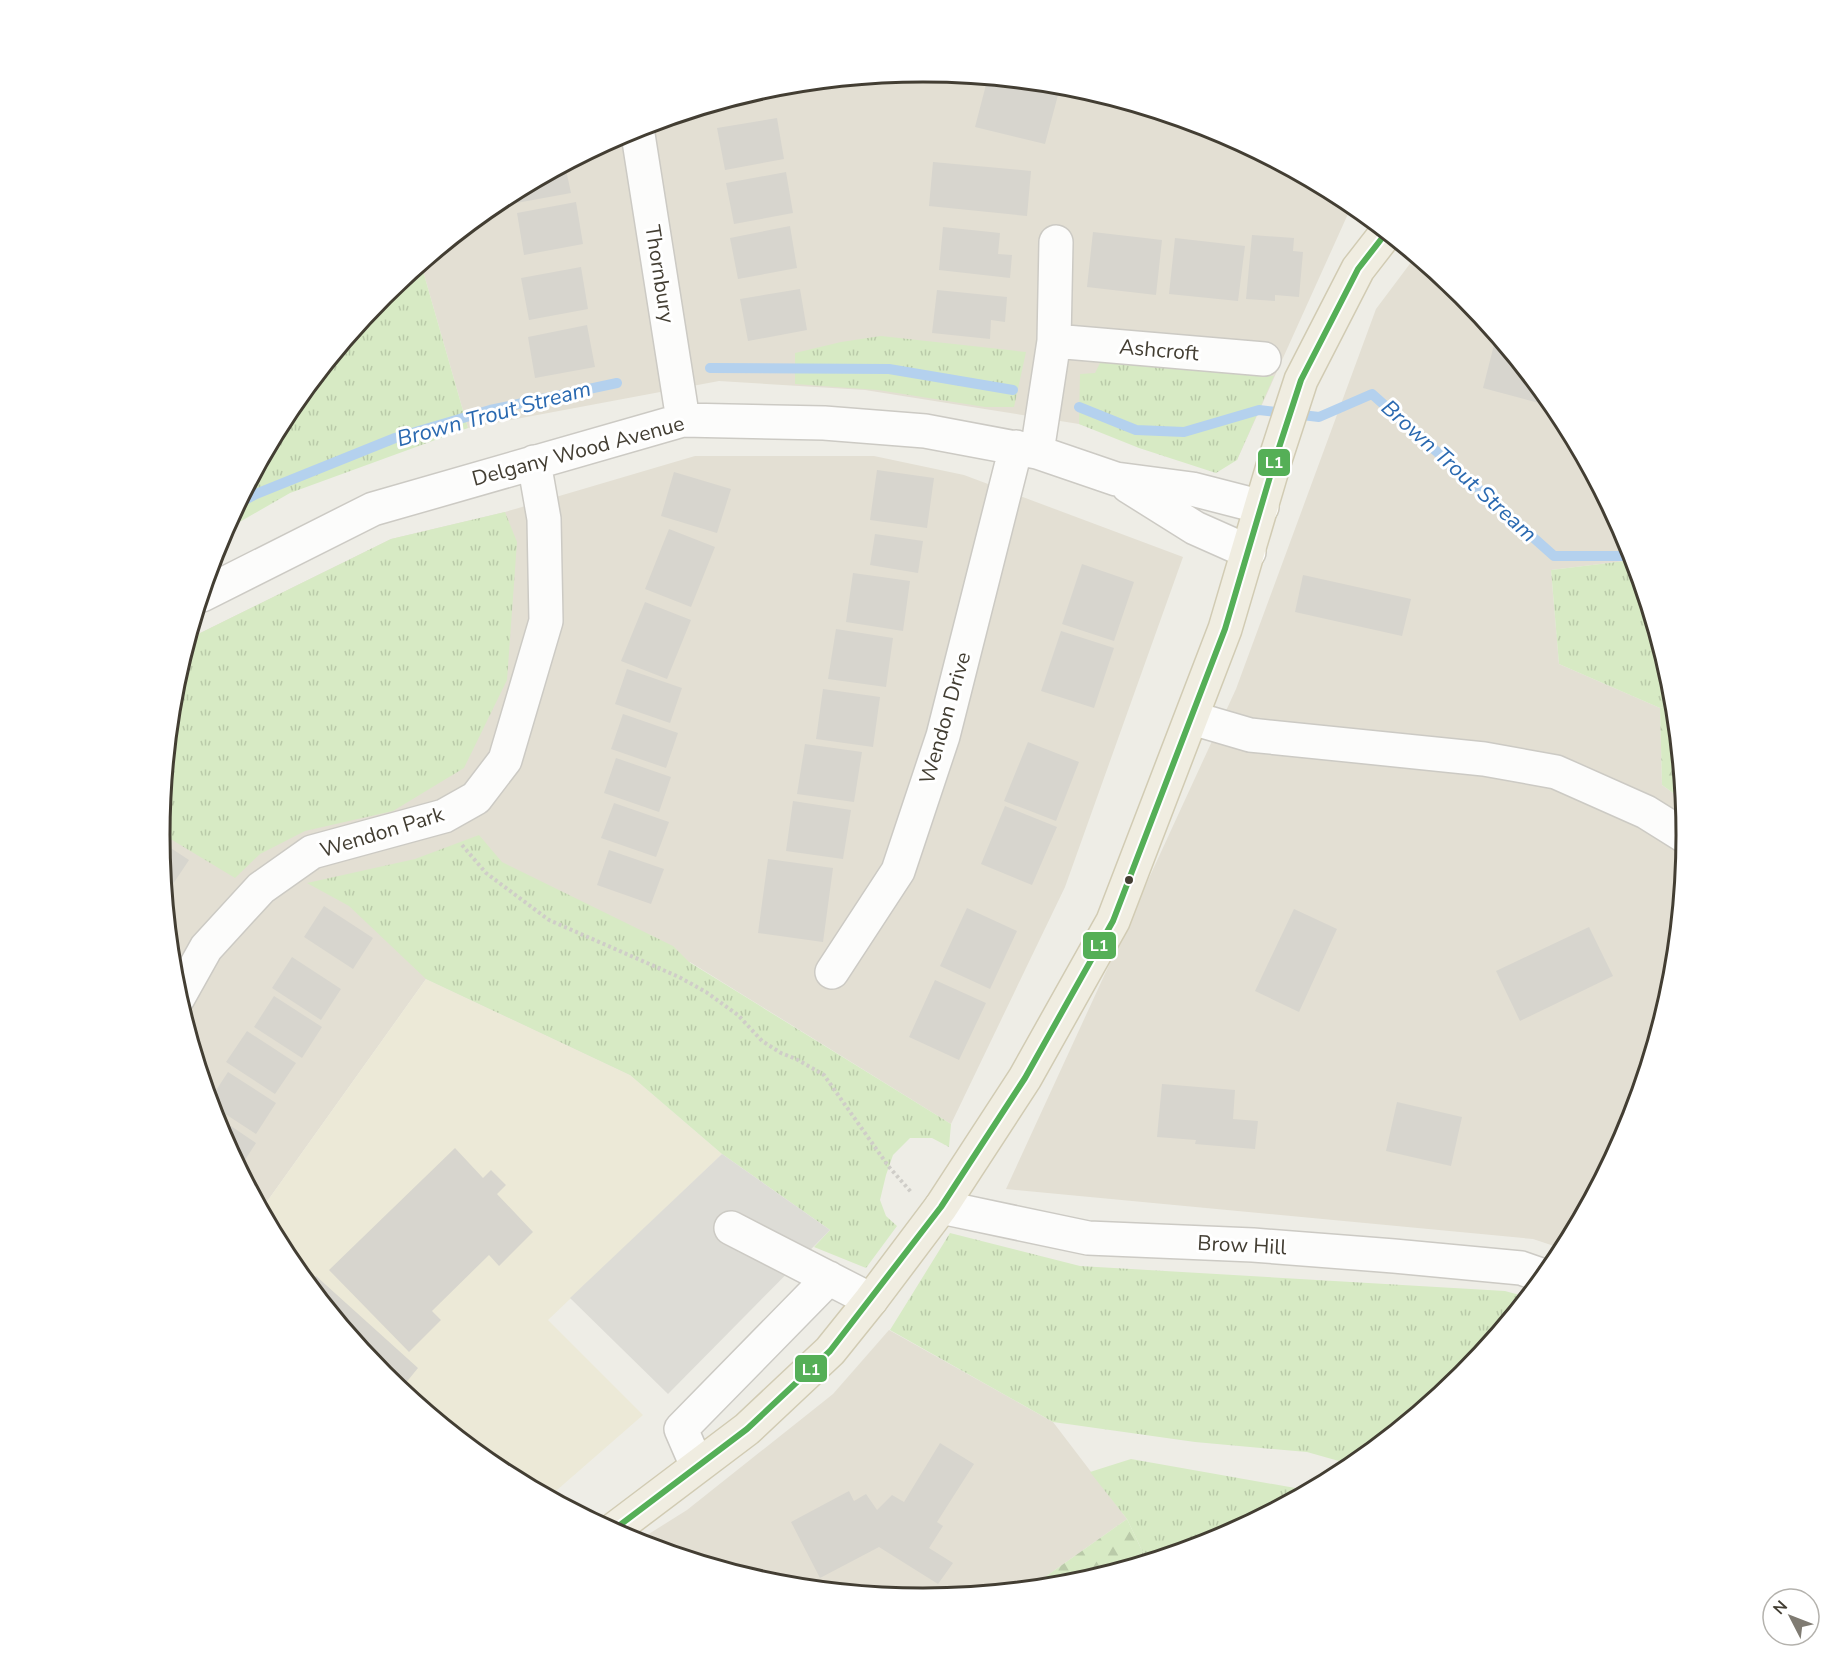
<svg xmlns="http://www.w3.org/2000/svg" width="1845" height="1671" viewBox="0 0 1845 1671" font-family="'Nunito Sans',sans-serif">
<defs>
<pattern id="grass-tufts" width="24" height="20" patternUnits="userSpaceOnUse" patternTransform="scale(1.5)"><rect width="24" height="20" fill="#d7eac4"/><path d="M3 7l-1-3M5 7V3M7 7l1-3M15 17l-1-3M17 17v-4M19 17l1-3" fill="none" stroke="#bacaa9"/></pattern>
<pattern id="forest-firs" width="22" height="20" patternUnits="userSpaceOnUse" patternTransform="scale(1.5)"><rect width="22" height="20" fill="#d7eac4"/><path d="M5 1l3.5 6h-7zM16 11l3.5 6h-7z" fill="#bacaa9"/></pattern>
</defs>
<rect width="100%" height="100%" fill="#eeede6"/>
<!-- residential -->
<path fill="#e3dfd3" d="M923 72 1072 87 1215 130 1352 205 1237 460 1167 450 1079 424 865 390 719 381 468 428 421 264 499 200 631 130 774 87Z
M1415 257 1463 296 1558 412 1628 544 1633 560 1551 570 1559 664 1660 708 1662 785 1683 800 1686 836 1671 985 1628 1128 1563 1249 1533 1239 1006 1189 1236 689 1376 309Z
M695 456H874L964 475 1183 557 1065 887 951 1124 690 962 630 1075 426 979 261 1210 217 1127 174 984 159 835 174 686 188 639 391 539 505 512Z
M889 1330 1053 1422 1127 1519 1028 1589 922 1599 773 1584 636 1542 687 1510 833 1394Z"/>
<!-- education -->
<path fill="#ece9d7" d="M426 979 630 1075 722 1154 548 1320 643 1415 549 1497 498 1470 382 1375 287 1259 261 1210Z"/>
<!-- grass -->
<path fill="url(#grass-tufts)" d="M421 264 468 428 290 493 224 531 288 411 383 295Z
M881 336 1026 352 1014 407H985L878 390 795 384V353L841 342Z
M1101 361 1274 376 1237 460 1216 473 1139 448 1079 424 1080 374 1095 373Z
M505 512 517 542 507 680 464 768 393 811 305 831 260 854 235 878 159 832 174 686 188 639 391 539Z
M1633 560 1671 687 1673 704 1660 708 1559 664 1551 570Z
M479 835 502 862 673 946 689 962 951 1124 949 1147 932 1138H910L893 1155 886 1175 880 1200 886 1216 897 1226 866 1268 814 1247 830 1230 722 1154 630 1075 426 979 349 906 307 883 415 859Z
M950 1233 1080 1266 1505 1291 1527 1297 1462 1376 1353 1465 1307 1452 1195 1442 1053 1422 890 1330Z
M1131 1459 1301 1489 1306 1492 1214 1541 1147 1561 1127 1519 1090 1472Z"/>
<!-- forest -->
<path fill="url(#forest-firs)" d="M1673 704 1683 800 1662 785 1660 708Z
M1127 1519 1147 1561 1071 1584 1028 1589Z"/>
<!-- parking -->
<path fill="#dddcd6" d="M722 1154 830 1230 668 1394 570 1298Z"/>
<g fill="none" stroke-linecap="round" stroke-linejoin="round">
<!-- stream -->
<path stroke="#b4d1ee" stroke-width="10" d="M710 368 889 369 1013 390
M1079 407 1136 430 1184 432 1259 410 1319 417 1372 394 1554 556H1632
M239 503 256 494 395 438 490 410 617 383"/>
</g>
<!-- building -->
<path fill="#d7d5ce" d="M976 77 1025 82 1024 86 1058 95 1045 144 975 127 987 81Z
M777 86 778 95 719 106V103Z
M777 118 784 159 725 170 717 128Z
M933 162 1031 171 1027 216 929 206Z
M565 165 571 193 511 204 510 195Z
M786 172 793 213 734 224 726 183Z
M576 202 583 244 524 255 517 213Z
M790 226 797 268 738 279 730 238Z
M943 227 1000 233 998 254 1012 255 1010 278 939 270Z
M1093 232 1162 240 1156 295 1087 287Z
M1252 235 1294 238 1293 251 1303 252 1299 297 1275 295V301L1246 299Z
M1175 238 1245 246 1238 301 1169 294Z
M581 267 588 309 529 320 521 278Z
M800 289 807 330 748 341 740 299Z
M937 290 1007 297 1005 322 991 320 990 339 932 333Z
M587 325 595 367 535 378 528 337Z
M1496 337 1551 403 1550 406 1483 388Z
M877 470 934 478 927 528 870 520Z
M674 472 731 489 717 533 661 516Z
M669 529 715 547 691 607 645 589Z
M875 534 923 541 918 573 870 565Z
M1082 564 1134 582 1114 641 1062 624Z
M853 573 910 581 903 631 846 622Z
M1303 575 1411 599 1402 636 1295 612Z
M645 602 691 620 667 679 621 661Z
M836 629 893 638 886 687 828 679Z
M1061 631 1114 648 1094 708 1041 691Z
M627 669 682 688 670 723 615 704Z
M823 689 880 697 873 747 816 739Z
M623 714 678 733 666 768 611 749Z
M1028 742 1079 762 1056 821 1004 801Z
M805 744 862 752 854 802 797 794Z
M616 758 671 777 659 812 604 793Z
M793 801 851 810 843 859 786 851Z
M614 803 669 822 656 857 601 838Z
M1005 806 1057 827 1032 885 981 864Z
M160 841 189 860 165 896 160 849Z
M609 850 664 869 651 904 597 885Z
M768 859 833 868 823 942 758 933Z
M324 906 373 938 353 969 304 937Z
M967 908 1017 931 990 989 940 966Z
M1294 909 1337 929 1299 1012 1255 991Z
M1589 927 1613 976 1520 1021 1496 971Z
M292 957 341 989 321 1020 272 988Z
M935 980 986 1003 959 1060 909 1037Z
M274 996 322 1027 302 1058 254 1027Z
M247 1031 296 1063 275 1094 226 1062Z
M228 1072 276 1103 256 1134 210 1104 209 1101Z
M1162 1084 1235 1090 1233 1119 1258 1121 1255 1149 1195 1144 1196 1140 1157 1137Z
M1397 1102 1462 1117 1451 1166 1386 1151Z
M213 1114 256 1143 239 1169 217 1127Z
M455 1148 483 1178 491 1170 506 1185 497 1194 533 1232 499 1266 489 1255 432 1311 441 1320 409 1352 329 1270Z
M316 1276 418 1368 400 1390 382 1375 309 1285Z
M940 1443 974 1464 937 1522 943 1526 929 1548 953 1563 938 1584 879 1547 820 1578 791 1522 849 1491 854 1501 866 1494 877 1510 892 1495 904 1502Z"/>
<g fill="none" stroke-linecap="round" stroke-linejoin="round">
<defs>
<path id="minor" d="M637 128 683 420
M1054 341 1264 359
M1037 452 1054 341 1056 242
M1128 486 1195 528 1249 552
M202 595 373 509 683 420 824 423 925 431 1037 452 1116 479 1192 489 1262 507
M1192 718 1250 735 1484 759 1556 772 1646 812 1686 837
M832 972 898 871 943 736 1016 447
M178 998 206 948 261 888 312 852 444 816 476 798 505 760 546 621 544 519 534 462
M941 1207 1088 1238 1253 1245 1394 1256 1521 1268 1544 1276
M731 1228 871 1300
M697 1466 681 1429 829 1278"/>
<path id="major" d="M612 1531 747 1429 830 1351 871 1300 941 1207 1025 1078 1113 921 1225 629 1274 463 1301 380 1358 269 1386 233"/>
</defs>
<!-- minor casing -->
<use href="#minor" stroke="#cccac4" stroke-width="36"/>
<!-- major casing -->
<use href="#major" stroke="#d1cbb3" stroke-width="36"/>
<!-- path -->
<path stroke="#cfcdc8" stroke-width="4" stroke-dasharray="3 3" stroke-linecap="butt" d="M462 845 486 873 549 920 679 977 706 992 738 1015 762 1041 781 1053 796 1059 824 1075 889 1167 911 1192"/>
<!-- minor -->
<use href="#minor" stroke="#fcfcfb" stroke-width="33"/>
<!-- major -->
<use href="#major" stroke="#f0ede1" stroke-width="33"/>
<defs>
<path id="bus-1" d="M612 1531 747 1429 830 1351 941 1207 1025 1078 1113 921 1225 629 1274 463 1301 380 1358 269 1386 233"/>
</defs>
<!-- bus-1 casing -->
<use href="#bus-1" stroke="#fff" stroke-width="10"/>
<!-- bus-1 -->
<use href="#bus-1" stroke="#55af57" stroke-width="6"/>
</g>
<!-- markers -->
<circle fill="#433e33" stroke="#fff" stroke-width="2" cx="1129" cy="880" r="5"/>
<g text-anchor="middle" dominant-baseline="central" stroke-width="6" stroke-linejoin="round" paint-order="stroke">
<!-- street labels -->
<g font-size="21" fill="#433e33" stroke="#fff">
<text transform="translate(660 274) rotate(81)">Thornbury</text>
<text transform="translate(1159 350) rotate(5)">Ashcroft</text>
<text transform="translate(578 451) rotate(-15)">Delgany Wood Avenue</text>
<text transform="translate(945 718) rotate(-74)">Wendon Drive</text>
<text transform="translate(382 832) rotate(-17)">Wendon Park</text>
<text transform="translate(1242 1245) rotate(3)">Brow Hill</text>
</g>
<!-- water labels -->
<g font-size="22" font-style="italic" fill="#2a69b0" stroke="#fff">
<text transform="translate(494 414) rotate(-15)">Brown Trout Stream</text>
<text transform="translate(1459 471) rotate(42)">Brown Trout Stream</text>
</g>
</g>
<!-- crop -->
<path d="M0 0H1845V1671H0ZM170 835a753 753 0 1 1 1506 0a753 753 0 1 1-1506 0Z" fill="#fff" fill-rule="evenodd"/>
<path fill="none" stroke="#433e33" stroke-width="3" d="M170 835a753 753 0 1 1 1506 0a753 753 0 1 1-1506 0Z"/>
<g stroke="#fff" stroke-width="2">
<rect x="1257" y="448" width="34" height="29" rx="6" fill="#55af57"/>
<rect x="1082" y="931" width="35" height="29" rx="6" fill="#55af57"/>
<rect x="794" y="1354" width="34" height="29" rx="6" fill="#55af57"/>
</g>
<g font-size="16" text-anchor="middle" font-weight="bold" fill="#fff">
<text x="1274" y="468">L1</text>
<text x="1099" y="951">L1</text>
<text x="811" y="1375">L1</text>
</g>
<!-- north arrow -->
<g transform="translate(1791 1617) rotate(312)"><circle r="28" fill="#ffffff" stroke="#b4b2ad" stroke-width="1.5"/>
<path d="M0-4.5L10 22L0 15L-10 22Z" fill="#7f7b72"/>
<text y="-9" font-size="16" font-weight="bold" text-anchor="middle" fill="#433e33">N</text>
</g>
</svg>
